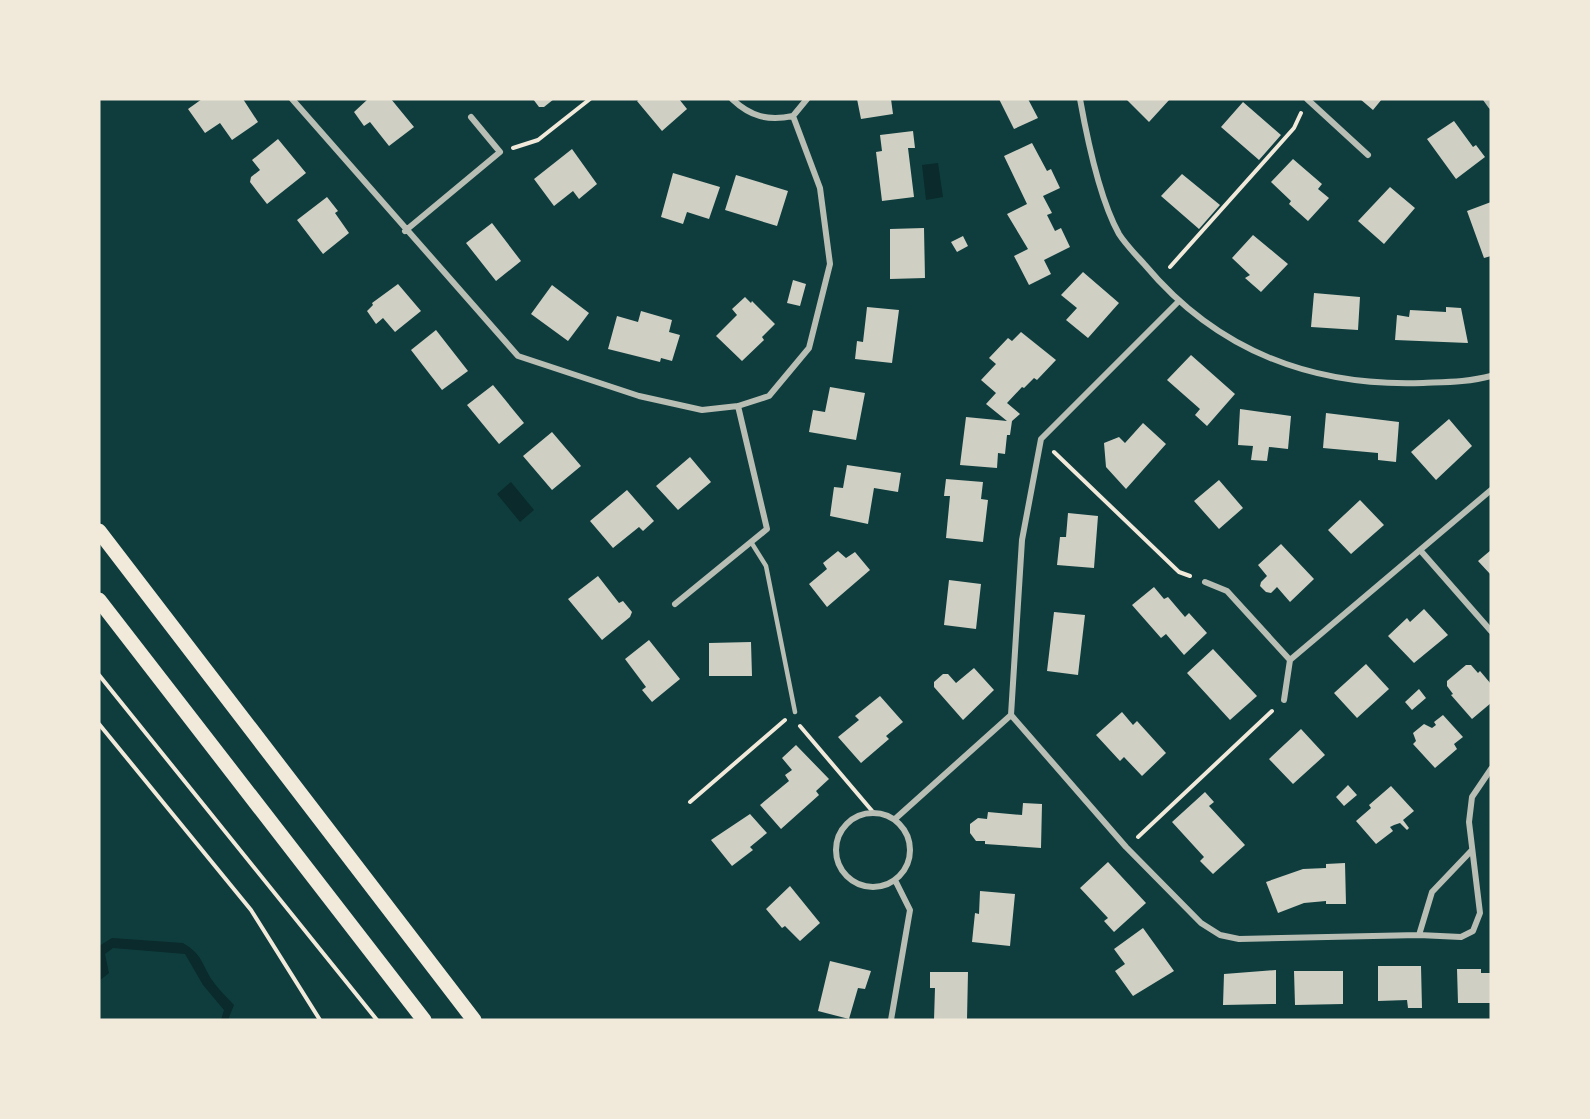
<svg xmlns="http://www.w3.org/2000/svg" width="1590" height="1119" viewBox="0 0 1590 1119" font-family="'Fira Sans Condensed',sans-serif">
<rect width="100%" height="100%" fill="#0f3d3e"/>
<!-- water -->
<path fill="#0a2a2b" d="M938 163 943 197 926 200 922 165Z
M511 482 534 510 520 522 497 494Z
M112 938 183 943C203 955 201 963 212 980 218 989 227 997 234 1005L228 1020H221L224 1010 203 985 185 954 113 948 105 954 109 973 99 981V946Z"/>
<!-- building -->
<path fill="#cfcfc3" d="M202 99H243L258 122 232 140 220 123 205 133 188 109Z
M368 99H391L414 127 389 146 370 122 364 126 354 112Z
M533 99H554L544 107H539Z
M640 99H679L687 109 662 131 637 101Z
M857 99H891L893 114 861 119Z
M999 99H1028L1038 118 1014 129Z
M1126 99H1170L1149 122Z
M1360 99H1382L1373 110Z
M1243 102 1281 135 1259 160 1221 127Z
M1454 121 1473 147 1476 145 1485 157 1456 179 1427 139Z
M913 131 915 148H908L914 197 882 201 876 152 882 151 880 135Z
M278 139 306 173 267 204 250 182 251 177 260 170 252 160Z
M1032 143 1047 171 1051 169 1060 188 1043 196 1052 213 1047 215 1055 231 1061 228 1070 247 1044 260 1051 274 1029 285 1014 256 1028 249 1007 214 1027 204 1004 156Z
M572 149 597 184 579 199 573 191 554 206 534 179Z
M1293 159 1322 184 1318 189 1329 198 1308 221 1289 204 1291 201 1271 182Z
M673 173 720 187 709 219 687 212 683 224 661 217Z
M1182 174 1220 205 1199 229 1161 196Z
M736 175 788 191 777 226 725 210Z
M1390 187 1415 208 1384 244 1358 221Z
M327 197 338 211 335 213 349 233 323 254 297 220Z
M1491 202V256L1484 258 1467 211Z
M492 223 521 261 496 281 466 243Z
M924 228 925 278 890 279V229Z
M1253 235 1288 264 1261 292 1245 278 1250 275 1232 258Z
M963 236 968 246 957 252 951 242Z
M1083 272 1119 303 1088 338 1066 320 1077 308 1061 295Z
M793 280 806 284 800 306 787 303Z
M398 284 421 311 395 332 383 318 376 324 367 311 373 305 372 303Z
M552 285 589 313 568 341 531 314Z
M1314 293 1360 297 1358 330 1311 327Z
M745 297 751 303 752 301 775 324 762 337 764 340 742 361 716 336 737 315 732 309Z
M867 307 899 310 892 363 855 359 857 341 863 342Z
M1446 307 1461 308 1468 343 1395 340 1397 315 1409 317 1410 310 1446 312Z
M641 311 672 320 669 332 680 335 672 361 661 358 660 362 608 349 617 316 638 322Z
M436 330 468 371 442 390 411 350Z
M1021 332 1056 360 1037 380 1034 378 1024 388 1022 387 1007 403 1020 414 1012 421 1010 435H1007L1005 454 998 453 997 468 960 465 966 417 1007 421 986 404 996 393 981 380 996 364 989 358 1008 338 1012 341Z
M1191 355 1235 394 1207 426 1195 415 1200 409 1167 380Z
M493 385 524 423 499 444 467 405Z
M830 387 865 393 856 440 809 432 813 410 825 412Z
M1240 409 1291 416 1288 449 1269 447 1267 461 1251 460 1253 446 1238 445Z
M1326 413 1399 422 1396 462 1378 460V453L1323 448Z
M1449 419 1472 446 1436 480 1411 452Z
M1143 423 1166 444 1126 489 1106 467 1104 443 1119 437 1125 443Z
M552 432 581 466 552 490 523 456Z
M690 457 711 482 678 510 656 486Z
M847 465 901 473 898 492 874 488 868 524 830 516 834 487 843 488Z
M946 479 983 482 981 499 988 500 983 542 946 538 950 496H944Z
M1219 480 1243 508 1219 529 1194 501Z
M627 490 654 521 643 531 639 527 613 548 590 521Z
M1360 500 1384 525 1351 554 1328 530Z
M1068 513 1098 516 1094 568 1057 565 1060 537H1066Z
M1281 544 1314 579 1290 602 1277 587 1271 593 1266 592 1260 586 1261 582 1267 576 1258 565Z
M1491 550V575L1478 561Z
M838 551 846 558 855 552 870 570 827 607 809 584 827 569 823 563Z
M598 576 619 603 623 601 632 612 630 617 602 640 568 599Z
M949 580 981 584 976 629 944 625Z
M1154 587 1164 599 1168 597 1185 617 1189 613 1207 633 1184 655 1166 634 1161 638 1132 605Z
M1424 609 1448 635 1414 663 1388 636 1407 618 1410 622Z
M1054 612 1085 615 1078 675 1047 671Z
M649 640 680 679 652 702 642 690 646 687 625 659Z
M751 642 752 676H709V643Z
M1213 649 1257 696 1230 720 1187 673Z
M1366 664 1389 689 1357 718 1334 693Z
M1466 665H1471L1478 673 1480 671 1491 684V703L1472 719 1451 695 1453 694 1447 686V681Z
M974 668 994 690 963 720 934 687V682L943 674H948L956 683Z
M1419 689 1426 698 1412 710 1405 702Z
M880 696 903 722 886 736 889 739 861 763 838 737 859 720 855 716Z
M1122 712 1133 725 1137 721 1166 753 1142 776 1124 757 1120 761 1096 735Z
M1443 715 1463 737 1454 744 1457 749 1435 768 1413 744 1416 741 1413 733 1424 724 1432 728 1436 725 1434 722Z
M1301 729 1325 755 1293 784 1269 759Z
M796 745 829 779 816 791 819 795 781 829 760 805 789 781 785 775 792 770 782 758Z
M1348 785 1357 795 1344 806 1336 797Z
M1391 786 1414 811 1403 820 1409 828 1407 830 1400 823 1394 825 1390 827 1393 831 1376 844 1356 821 1371 808 1369 805Z
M1205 792 1214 802 1209 806 1245 845 1213 874 1200 861 1204 857 1172 822Z
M1023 803 1042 804 1041 848 985 844V841H976L970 833V824L978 818 987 819 988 812 1022 815Z
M750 814 767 833 750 847 753 850 732 866 711 840Z
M1108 862 1146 903 1114 932 1104 921 1108 918 1080 888Z
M1345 863 1346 904H1326V901L1304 903 1278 913 1266 882 1303 869 1326 868V864Z
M790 886 820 923 800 941 785 926 782 928 766 909Z
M980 891 1015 894 1010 946 972 942 975 913 979 914Z
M1143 928 1174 971 1133 996 1115 971 1125 964 1114 949Z
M830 961 871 971 865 989 858 988 849 1019 818 1011Z
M1378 966H1421L1422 1008H1408L1407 1000 1378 1001Z
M1457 969H1481V973H1491V1003H1458Z
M1276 970V1004L1223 1005 1224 974Z
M1294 971H1343V1004L1295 1005Z
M930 972H968L967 1020H934L935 988H930Z"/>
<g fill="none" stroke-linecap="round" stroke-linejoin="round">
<!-- path -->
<path stroke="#f1e9da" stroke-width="4" d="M513 148 538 140 590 99
M1170 267 1294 128 1301 113
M1054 452 1179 572 1190 576
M99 675 377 1020
M99 724 251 910 320 1020
M800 726 873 812
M690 802 785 720
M1138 837 1272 711"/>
<!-- service -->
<path stroke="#b8beb3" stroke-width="4.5" d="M751 542 766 566 795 712"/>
<!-- minor -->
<path stroke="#b8beb3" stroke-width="6" d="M292 99 518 356 639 396 702 410 738 406 769 396 809 348 830 264 820 188 793 116
M732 99C751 117 768 121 793 116L807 99
M1080 99C1087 138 1100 200 1119 234 1126 245 1137 256 1145 265 1217 351 1313 387 1423 383 1445 382 1469 382 1491 376
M1307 99 1368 155
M1486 99 1491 106
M405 231 500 152 471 117
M1179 301 1041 439 1022 540 1011 715 1126 847 1201 923 1220 935 1239 939 1419 935 1461 937 1473 931 1480 913 1469 822 1472 797 1491 769
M1420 550 1491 631
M1205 582 1227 591 1290 660 1491 490
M675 604 767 529 738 406
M1284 700 1290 660
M836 850a37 37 0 1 1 74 0a37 37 0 1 1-74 0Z
M895 819 1011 715
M1419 935 1432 892 1472 850
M891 1020 910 910 895 880"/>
<!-- primary -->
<path stroke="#f1e9da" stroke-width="15" d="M99 531 474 1020
M99 600 424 1020"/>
</g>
<!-- border -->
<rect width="1590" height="1119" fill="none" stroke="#f1e9da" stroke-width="201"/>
</svg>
